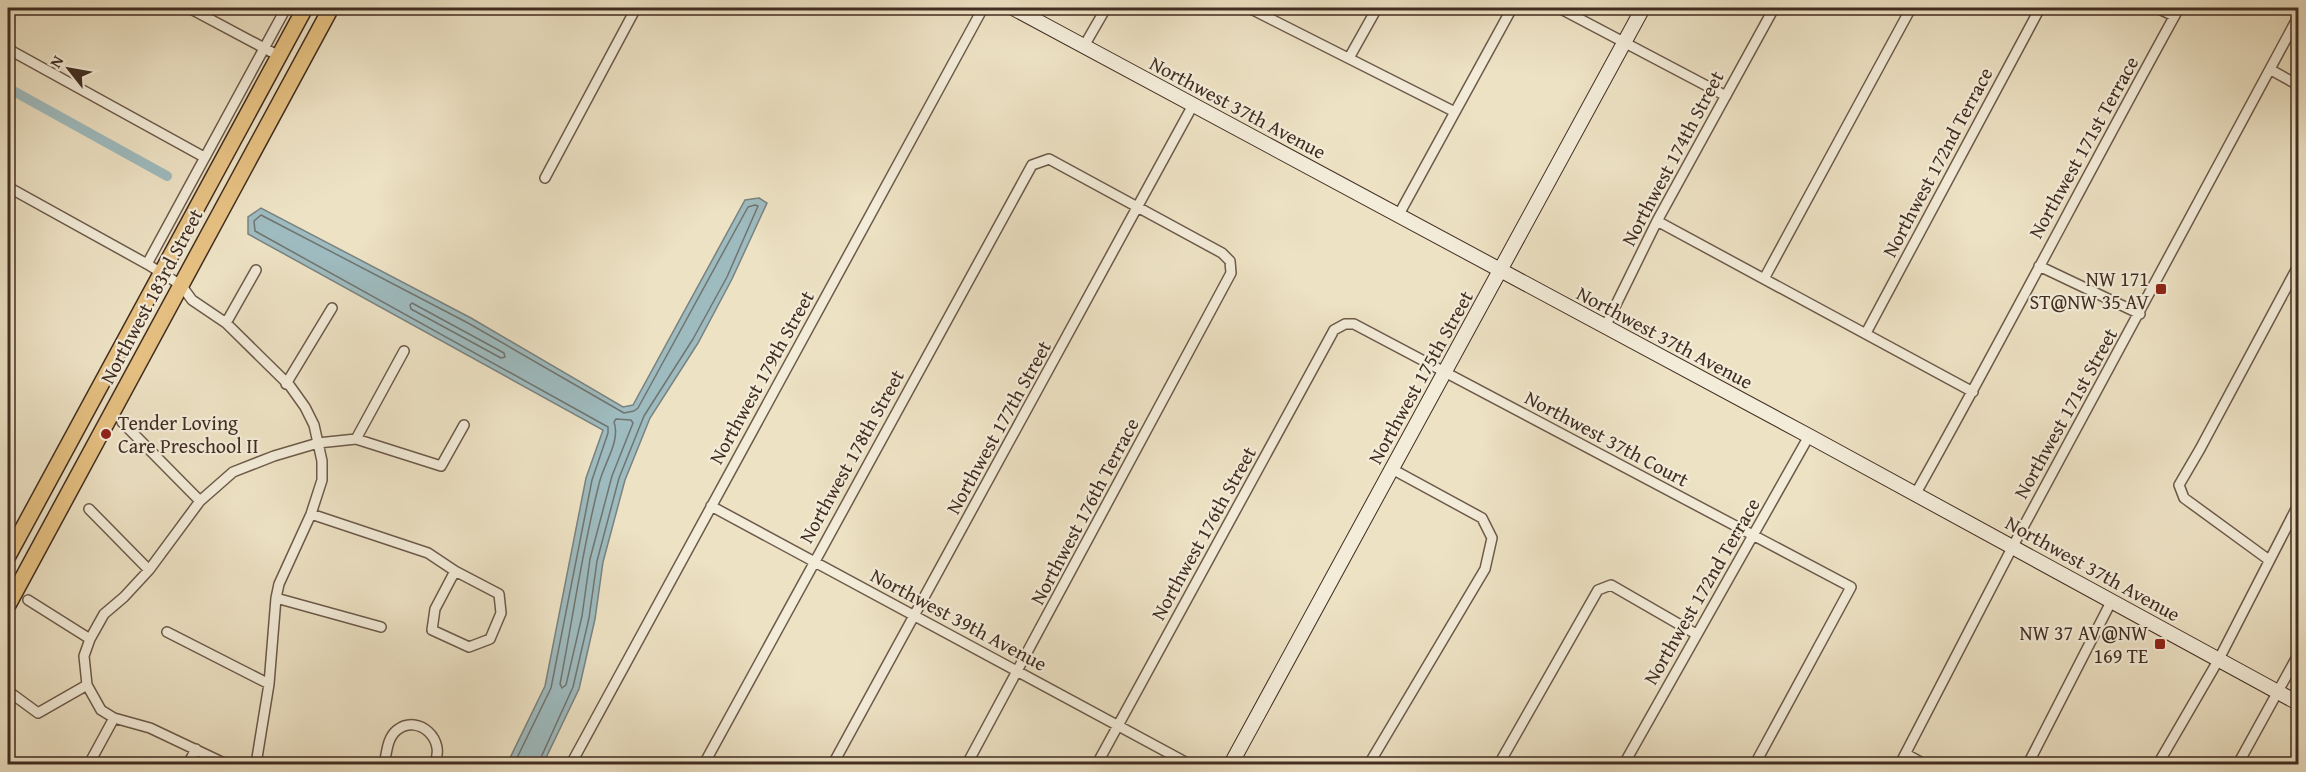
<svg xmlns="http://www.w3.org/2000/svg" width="2306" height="772" viewBox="0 0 2306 772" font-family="'Gentium Book Plus',serif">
<rect width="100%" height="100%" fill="#ede2c4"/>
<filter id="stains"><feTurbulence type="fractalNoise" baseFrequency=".00333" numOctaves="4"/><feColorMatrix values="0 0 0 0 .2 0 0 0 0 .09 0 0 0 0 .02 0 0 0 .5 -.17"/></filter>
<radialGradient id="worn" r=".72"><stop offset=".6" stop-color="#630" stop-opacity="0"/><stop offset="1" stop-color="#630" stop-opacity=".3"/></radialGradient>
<!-- water -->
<path fill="#9ebbbf" stroke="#798280" stroke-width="1.5" d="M759 198 767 203 732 279 698 343 650 418 625 480 603 562 595 619 579 689 543 764H507L545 686 586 478 603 430 248 234V217L261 208 471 318 623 407 633 405 745 200Z"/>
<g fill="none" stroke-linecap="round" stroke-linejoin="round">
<!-- shore -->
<path stroke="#707470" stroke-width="1.5" d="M412 303 504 353 505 357 501 358 411 309 410 305Z
M616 419 631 420 633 423 612 476 590 559 582 616 566 685 562 688 560 684C573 618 582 550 599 484 603 465 621 441 614 422Z
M514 764 551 688 592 480 608 433V427L255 231 254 221 261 215 468 323 624 413 634 411 638 408 748 207 755 205 758 206 727 277 693 339 644 416 619 478 597 561 589 618 573 687 538 764"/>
<!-- canal -->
<path stroke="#9ebbbf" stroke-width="10" d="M8 88 167 176"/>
<defs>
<path id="street" d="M189 8 279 56
M1249 8 1455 112
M1559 8 1726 96
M2157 8 2174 16
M1084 46 1106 8
M8 49 204 157
M1349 58 1377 8
M2271 70 2298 85
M545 178 636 8
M8 187 147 264 181 285 192 300 226 323 290 386 305 407 314 425 322 461V480L311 514 279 584 276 598 269 684 256 764
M1398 216 1512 8
M1657 221 1973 392
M147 264 286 8
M2039 266 2140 314
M1765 277 1911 8
M226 323 256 270
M1605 327 1657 221 1774 8
M1866 333 2040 8
M286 384 332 308
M122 422 200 501
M356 439 404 351
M1916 493C2006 333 2090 169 2179 8
M711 506 1189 764
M89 509 149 570
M311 514 428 553 455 571
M2269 560 2184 498 2179 485 2200 449 2298 266
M455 571 499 594 501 613 490 639 469 647 432 630 435 609Z
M276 598 381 627
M28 600 90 639
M167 632 269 684
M8 691 38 713 87 685
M1906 754 1924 764
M89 764 114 718
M188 764 196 749
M226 764 150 728 114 718 101 710 87 685 84 656 90 639 104 614 124 597 149 570 200 501 233 472 274 456 318 443 356 439 441 466 464 425
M389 764 385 760C387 750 388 737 397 730 419 713 447 741 434 764
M571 764 983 8
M704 764 1032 165 1049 159 1222 253 1230 261 1231 273 967 764
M833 764 1193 105
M1097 764 1334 330 1345 324H1354L1851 587 1755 764
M1369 764 1485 569 1492 538 1482 518 1392 469
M1499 764 1598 590 1611 585 1696 634
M1624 764 1809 436
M1900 764 2013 546 2298 17
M2028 764 2112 600
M2158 764 2219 659 2298 505
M2238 764 2298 655"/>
<path id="secondary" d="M1013 8 1809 436 2298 703
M1231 764 1643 8"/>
<path id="primary" d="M8 556 305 8
M8 605 331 8"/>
</defs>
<!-- street casing -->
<use href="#street" stroke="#6c5a4a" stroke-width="12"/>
<!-- secondary casing -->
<use href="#secondary" stroke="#412d21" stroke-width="16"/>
<!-- primary casing -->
<use href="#primary" stroke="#412d21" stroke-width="18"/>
<!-- street -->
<use href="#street" stroke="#f3ecd9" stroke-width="9"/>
<!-- secondary -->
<use href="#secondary" stroke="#f3ecd9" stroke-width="14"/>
<!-- primary -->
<use href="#primary" stroke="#e6c182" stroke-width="15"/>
</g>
<!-- markers -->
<g fill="#8f2418" stroke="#f3ecd9" stroke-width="2">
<rect x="2155" y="283" width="12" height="12" rx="3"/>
<circle cx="106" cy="434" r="6"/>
<rect x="2154" y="638" width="12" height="12" rx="3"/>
</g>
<g text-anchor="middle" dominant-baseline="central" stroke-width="4.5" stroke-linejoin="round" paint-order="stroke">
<!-- street labels -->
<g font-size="20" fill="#412d21" stroke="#f3ecd9">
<text transform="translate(1238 107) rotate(28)">Northwest 37th Avenue</text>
<text transform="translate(2083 147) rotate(-61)">Northwest 171st Terrace</text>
<text transform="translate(1672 158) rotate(-62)">Northwest 174th Street</text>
<text transform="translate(1937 162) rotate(-62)">Northwest 172nd Terrace</text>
<text transform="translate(151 296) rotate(-62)">Northwest 183rd Street</text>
<text transform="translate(1665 337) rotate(28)">Northwest 37th Avenue</text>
<text transform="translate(761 377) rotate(-61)">Northwest 179th Street</text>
<text transform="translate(1420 377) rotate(-61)">Northwest 175th Street</text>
<text transform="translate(2065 413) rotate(-61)">Northwest 171st Street</text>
<text transform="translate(998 427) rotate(-61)">Northwest 177th Street</text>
<text transform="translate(1607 438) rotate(28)">Northwest 37th Court</text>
<text transform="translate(851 456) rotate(-61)">Northwest 178th Street</text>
<text transform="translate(1084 511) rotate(-62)">Northwest 176th Terrace</text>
<text transform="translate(1203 533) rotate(-61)">Northwest 176th Street</text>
<text transform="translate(2093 568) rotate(29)">Northwest 37th Avenue</text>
<text transform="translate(1701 591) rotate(-60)">Northwest 172nd Terrace</text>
<text transform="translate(959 619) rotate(28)">Northwest 39th Avenue</text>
</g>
<!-- poi labels -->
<g font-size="20" fill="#412d21" stroke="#f3ecd9" text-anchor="end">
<text x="2149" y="278">NW 171<tspan x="2149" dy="23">ST@NW 35 AV</tspan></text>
<text x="118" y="422" text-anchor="start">Tender Loving<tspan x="118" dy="23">Care Preschool II</tspan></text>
<text x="2148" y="632">NW 37 AV@NW<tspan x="2148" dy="23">169 TE</tspan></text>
</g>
</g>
<!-- margin -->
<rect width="2306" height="772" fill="none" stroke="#ede2c4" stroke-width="30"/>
<rect x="9" y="9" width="2288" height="754" fill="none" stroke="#412d21" stroke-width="3"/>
<rect x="15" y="15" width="2276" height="742" fill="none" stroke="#412d21" stroke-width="1.5"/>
<!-- north arrow -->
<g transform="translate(69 69) rotate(301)" stroke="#f3ecd9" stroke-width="4.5" paint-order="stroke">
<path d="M0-4.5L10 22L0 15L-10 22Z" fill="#412d21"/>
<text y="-9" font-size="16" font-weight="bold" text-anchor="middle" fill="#412d21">N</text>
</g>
<rect width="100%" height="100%" filter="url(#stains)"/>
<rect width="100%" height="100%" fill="url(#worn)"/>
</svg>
